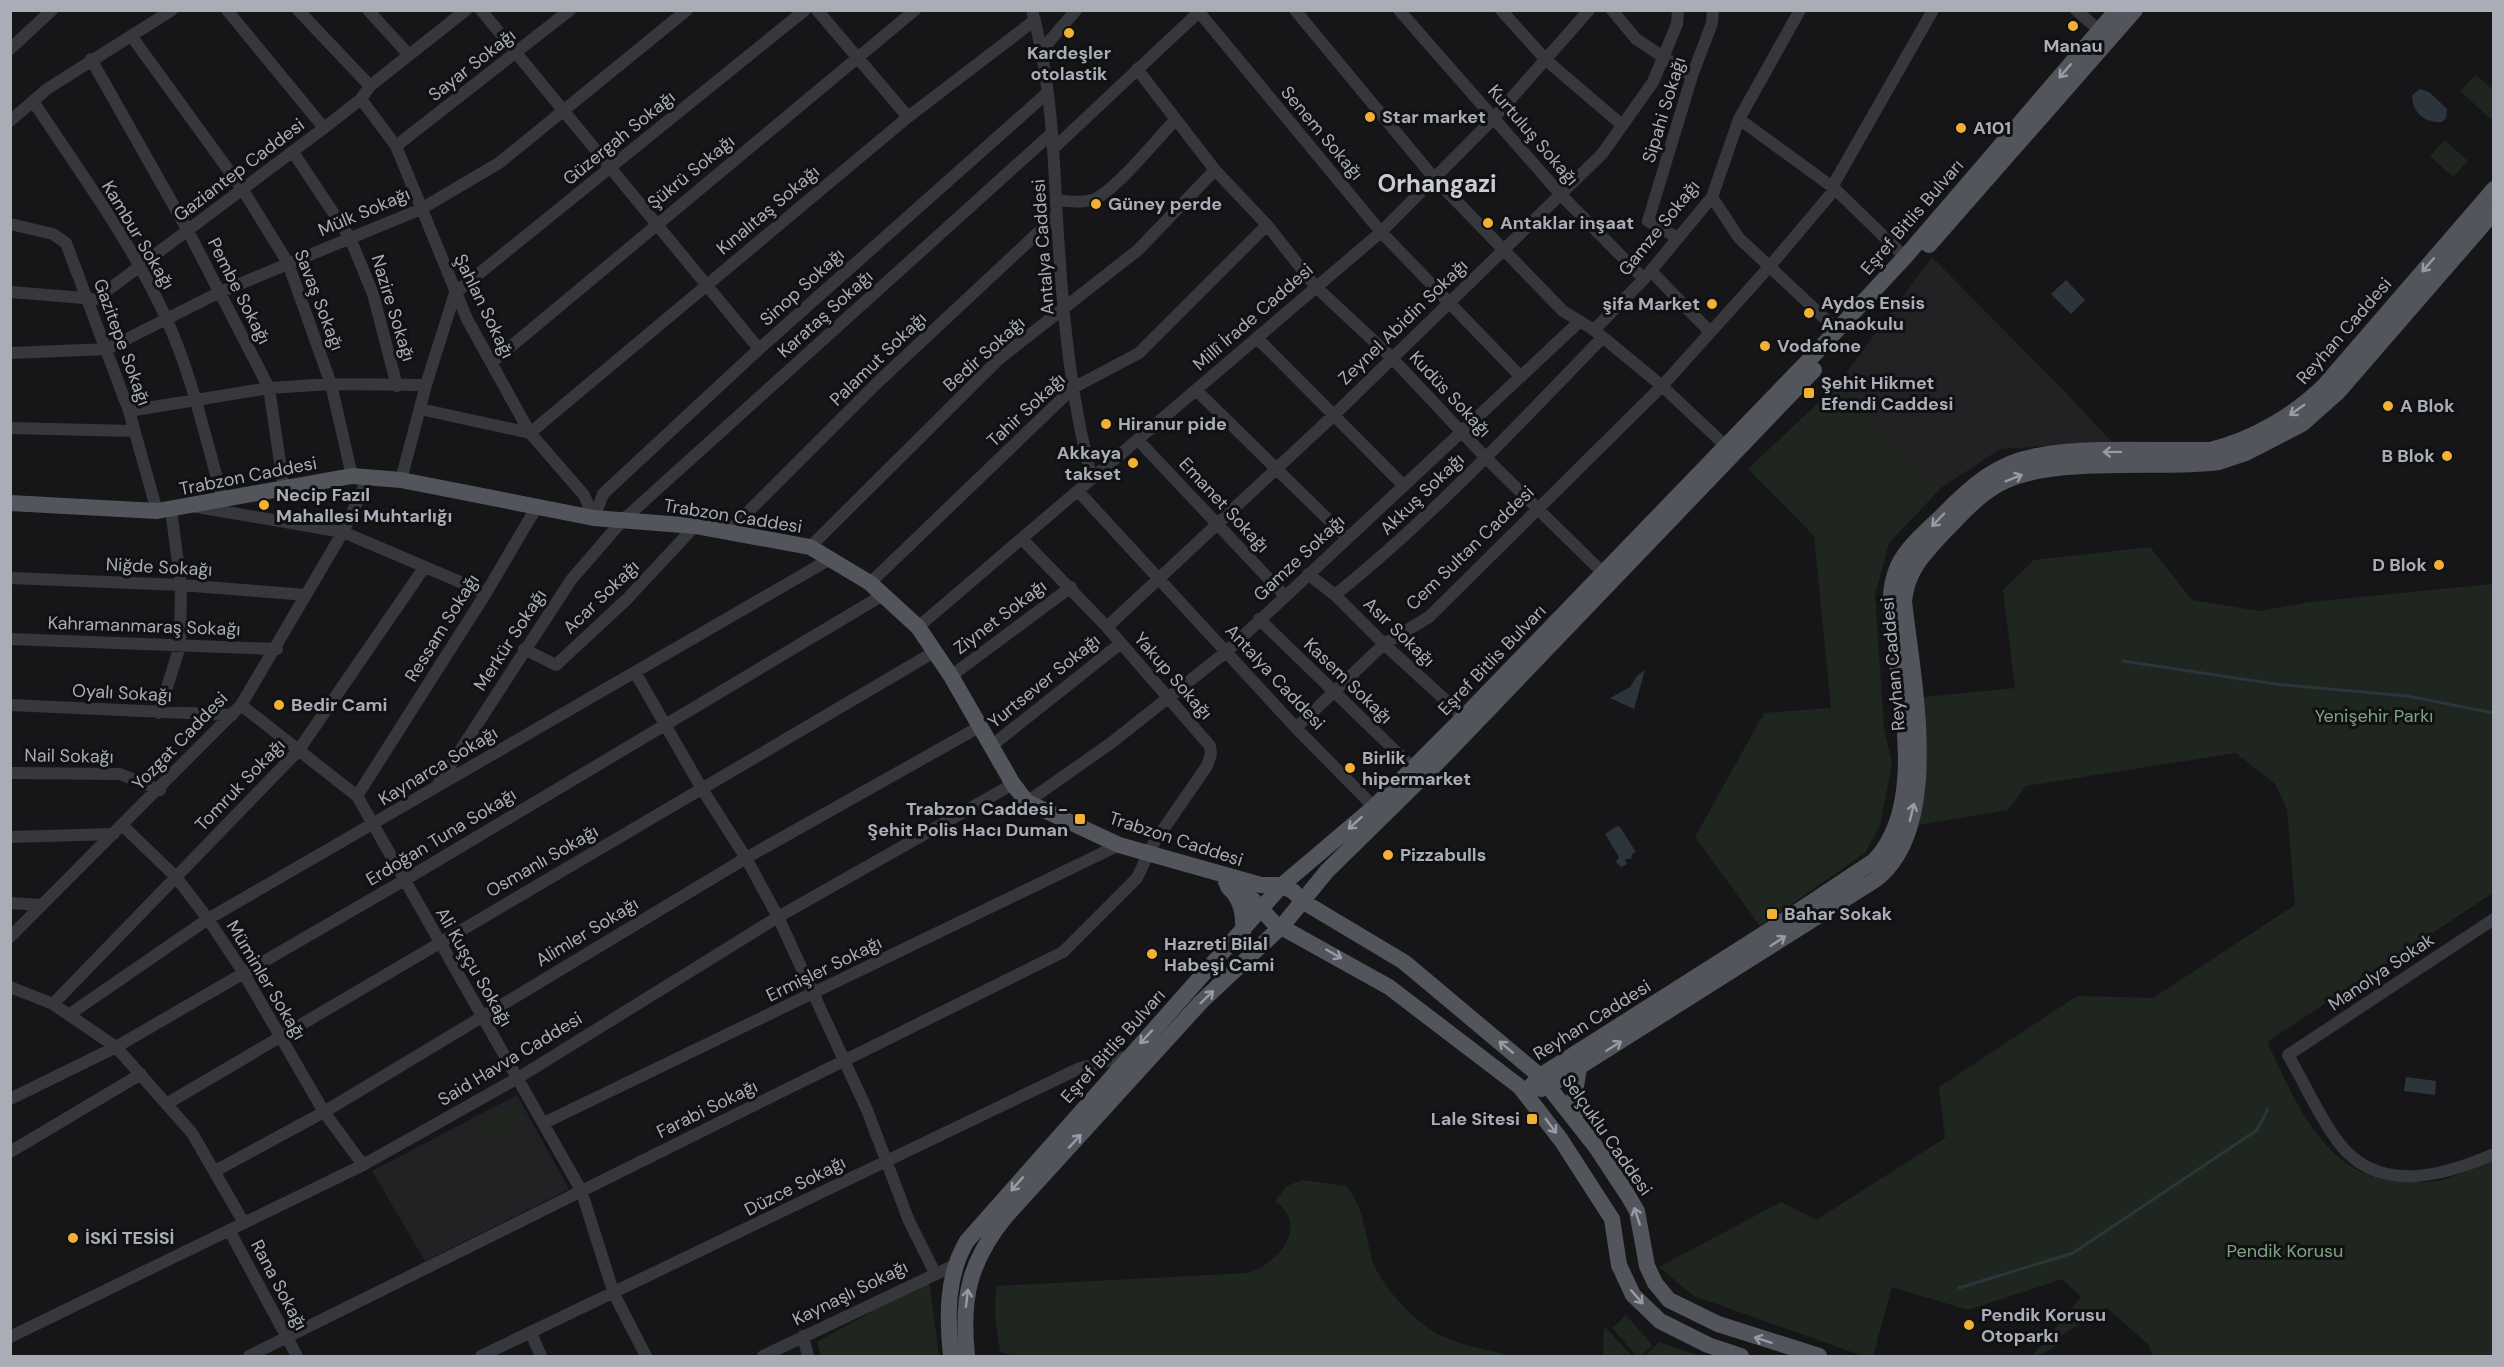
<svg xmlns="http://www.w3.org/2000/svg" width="2504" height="1367" viewBox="0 0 2504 1367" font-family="'DM Sans',sans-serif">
<rect width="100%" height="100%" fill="#161618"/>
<!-- built -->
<path fill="#222225" d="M1932 257 2066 393 2112 442 2000 449 1941 488 1837 385Z
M517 1095 569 1189 425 1261 372 1171Z"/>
<!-- green -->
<path fill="#1e261f" d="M2476 75 2493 90V121L2460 91Z
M2445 140 2468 161 2453 177 2430 156Z
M1837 385 1941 488 1889 543 1875 595 1884 728 1892 763 1880 825 1865 853 1760 926 1695 837 1764 713 1831 708 1814 536 1748 469Z
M2150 547 2192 600 2260 611 2309 602 2493 584V893L2267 1042C2297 1105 2327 1184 2411 1182 2421 1182 2433 1183 2443 1180 2460 1175 2477 1166 2493 1159V1356H2153L2149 1345 2107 1308 2055 1339 2057 1345 2039 1356H2032L2081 1297 2062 1279 1968 1310 1892 1287 1873 1356H1863L1694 1296 1659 1267 1781 1202 1816 1220 1945 1138 1939 1087 2077 996 2153 998 2295 905 2287 809 2275 784 2236 753 2026 786 2008 810 1919 825 1923 697 2015 688 2003 590 2034 560Z
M516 1103 526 1121 489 1141 480 1123Z
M1302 1180 1346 1186C1364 1206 1365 1234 1372 1259 1376 1273 1387 1287 1396 1298 1434 1343 1460 1343 1513 1356H1017L1000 1352 995 1317 996 1286 1247 1273C1279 1264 1310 1226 1275 1201L1287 1186Z
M929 1280 939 1356H821L817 1342Z
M1626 1315 1653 1346 1640 1356H1637L1612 1328Z
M1604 1326 1632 1356H1603Z
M1659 1342 1700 1356H1645Z"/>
<!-- water -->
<path fill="#2c353c" d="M2420 89 2429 92 2447 109 2446 118 2442 122C2425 123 2412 113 2412 95Z
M2066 280 2085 300 2071 314 2051 294Z
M1645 670 1634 709 1610 698 1630 687 1637 676Z
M1617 826 1620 827 1636 852 1632 854 1631 859H1625L1627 864 1621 867 1616 862 1619 857 1605 834Z
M2406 1077 2436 1081 2435 1095 2404 1091Z"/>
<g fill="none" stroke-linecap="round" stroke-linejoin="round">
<!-- stream -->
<path stroke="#2c353c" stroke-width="3" d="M2123 661 2275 684 2407 696 2494 713
M1959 1288 2073 1253 2257 1130 2268 1109"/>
<!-- minor -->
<path stroke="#37383d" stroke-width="12" d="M227 10 324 128
M298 10 370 86
M368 10 409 55
M481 10 759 349
M817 10 908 117
M1032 10C1049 72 1053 137 1056 200 1061 293 1068 389 1092 479
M1295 10 1434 178 1563 311 1594 330 1662 386 1732 452
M1399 10 1561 195 1644 279
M1501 10 1546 60 1622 125
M1612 10 1636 39 1692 76
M2076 10 2100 31
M1199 12 1381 232 1521 377
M132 37 243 190 288 263 331 384 352 476
M10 49 52 10
M1042 50 1076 10
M91 59 188 231 269 388 284 489
M1137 69 1215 170 1267 225 1316 287 1391 357 1486 458 1603 573
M361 99 396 146 467 319 530 433 584 495 594 518
M33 101C79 171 131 241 166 318 192 375 206 440 223 500
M1739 119 1835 189 1905 257
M10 121 47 89 172 10
M396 146 570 10
M1054 148 1201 10
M293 152 350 238 373 294 397 386
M1832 187 1933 10
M1712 197 1739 238 1837 330
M1056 200C1069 201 1085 204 1097 198 1120 185 1157 139 1176 119
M10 224 53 234 66 243 129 411 157 511
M1678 238 1648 221 1692 76 1712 23 1713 10
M1651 271 1710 332
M10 292 96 299 324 128 361 99 370 86 466 10
M1594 330 1644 279 1712 197 1739 119 1800 10
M1257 338 1403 485
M10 353 107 349 220 292 421 209 499 163 687 10
M491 363 915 10
M1196 390 1347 538
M420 409 530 433 908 117 1035 20
M129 411 269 388 331 384 426 385
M10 428 133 431
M1138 440 1285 596
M401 480 426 385 455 293 805 10
M1078 491 1296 728 1374 807
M197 507 343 532 486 593
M594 518 603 494 619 479 759 349 1046 94
M728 532 877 383 1057 215
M810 547 999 359 1138 250 1215 170
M1308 574 1335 595 1384 644 1464 717
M10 578 181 585 306 595
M870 583 1073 388 1139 353 1267 225
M1335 595C1432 517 1517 426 1603 337
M1259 619 1413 768
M918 627 1381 232 1494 118 1589 10
M1107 627 1334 415 1602 154 1653 82 1677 24 1678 10
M10 639 277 649
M524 649 556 665 627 599 695 526
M635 672 702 789 746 858 778 917 867 1110 909 1221 935 1273
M951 676 1071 587
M10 705 232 715
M241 705 357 796 581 1190 614 1294 646 1356
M159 713 180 646 181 585 171 510
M1296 728 1384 644 1429 617 1662 386 1770 266 1835 189
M990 747 1121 643
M10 773 120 774 160 790
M437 786 571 580 622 521 1052 133
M357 796 486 593 536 508
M1027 802 1111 743 1226 652 1579 322
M123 826 176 877 208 919 243 972 324 1112 363 1165
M10 837 114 834
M10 903 40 905
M2494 919 2288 1055C2305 1084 2319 1117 2339 1143 2379 1195 2443 1176 2494 1154
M10 937 241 705 343 532 369 476
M10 987 53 1004 116 1047 192 1133 244 1223
M53 1004 298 751 424 568
M70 1014 208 919 830 559
M10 1099 116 1047 403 881 883 595
M168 1103 934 652
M544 1123 1119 845
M10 1152 141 1074
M215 1171 324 1112 746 858 979 727
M229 1230 297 1356
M531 1333 541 1356
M803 1336 808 1356
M10 1337 363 1165 518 1078 778 917 1013 784
M249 1356 1063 952 1137 878 1153 844 1207 766 1211 754 1210 746 1107 627 1022 539
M481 1356 1080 1068 1129 1056 1132 1059
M763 1356 955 1265"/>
<!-- major -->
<path stroke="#53555c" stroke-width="16" d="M1929 245 2135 10
M10 503 157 511 352 476 401 480 594 518 695 526 810 547 870 583 918 627 951 676 1013 784 1027 802 1119 845 1261 885H1282L1294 892 1302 901 1404 962 1540 1076 1596 1147 1627 1194 1637 1211 1647 1266 1655 1283 1669 1300 1718 1324 1819 1356
M1226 882 1250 897 1274 923 1389 987 1520 1087 1561 1140 1612 1219 1619 1265 1633 1295 1660 1321 1708 1345 1741 1356
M1228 887C1242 900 1244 914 1243 933
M1541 1089 1549 1086 1875 880C1945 828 1912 676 1904 601 1907 570 1924 554 1944 532 1961 515 1977 496 1999 484 2051 455 2157 470 2219 462L2246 453 2302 424 2338 392 2494 212
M1525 1093 1540 1076 1773 928 1874 861C1924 809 1902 710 1895 646 1892 618 1886 593 1898 566 1908 545 1930 528 1946 512 1972 485 1999 462 2037 456 2088 446 2157 451 2210 450 2252 440 2293 416 2324 386L2494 189
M1575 1120 1574 1099 1579 1068
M951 1356C947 1317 946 1276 967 1241L1282 885 1374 807 1464 717 1810 359 1905 257 2117 10
M967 1356C961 1298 969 1261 1007 1215L1201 1002 1283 925 1327 871 1440 760 1814 370"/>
</g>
<!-- one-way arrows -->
<defs><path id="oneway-shaft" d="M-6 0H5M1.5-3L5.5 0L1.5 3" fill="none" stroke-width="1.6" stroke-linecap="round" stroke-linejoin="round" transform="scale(1.5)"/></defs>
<g stroke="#979ba6">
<use href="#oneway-shaft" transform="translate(2065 71) rotate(131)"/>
<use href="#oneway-shaft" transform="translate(2428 265) rotate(131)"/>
<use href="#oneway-shaft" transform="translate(2297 410) rotate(145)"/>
<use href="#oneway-shaft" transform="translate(2112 452) rotate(179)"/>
<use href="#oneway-shaft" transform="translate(2014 478) rotate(-22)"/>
<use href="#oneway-shaft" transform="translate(1938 520) rotate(134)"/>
<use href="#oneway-shaft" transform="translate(1912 812) rotate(-76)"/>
<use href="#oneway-shaft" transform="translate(1355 823) rotate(138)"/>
<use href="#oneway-shaft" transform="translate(1778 941) rotate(-33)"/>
<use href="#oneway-shaft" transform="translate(1334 954) rotate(30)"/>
<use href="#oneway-shaft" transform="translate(1207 997) rotate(-44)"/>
<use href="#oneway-shaft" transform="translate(1146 1037) rotate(133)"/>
<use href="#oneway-shaft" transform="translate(1614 1046) rotate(-32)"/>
<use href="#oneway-shaft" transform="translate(1506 1047) rotate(-140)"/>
<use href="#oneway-shaft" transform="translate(1551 1126) rotate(53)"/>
<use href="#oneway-shaft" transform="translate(1075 1141) rotate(-47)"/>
<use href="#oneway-shaft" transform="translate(1017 1184) rotate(131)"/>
<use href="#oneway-shaft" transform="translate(1637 1216) rotate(-108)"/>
<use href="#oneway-shaft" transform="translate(1637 1297) rotate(49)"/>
<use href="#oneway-shaft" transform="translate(967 1298) rotate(-83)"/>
<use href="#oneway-shaft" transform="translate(1763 1340) rotate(-162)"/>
</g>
<!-- markers -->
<g fill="#f2b134" stroke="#111113" stroke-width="2">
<circle cx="2073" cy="26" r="6"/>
<circle cx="1069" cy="33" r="6"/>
<circle cx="1370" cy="117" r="6"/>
<circle cx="1961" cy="128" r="6"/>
<circle cx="1096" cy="204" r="6"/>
<circle cx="1488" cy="223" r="6"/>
<circle cx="1712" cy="304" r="6"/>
<circle cx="1809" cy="313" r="6"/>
<circle cx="1765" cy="346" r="6"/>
<rect x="1803" y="387" width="12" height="12" rx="3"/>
<circle cx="2388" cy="406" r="6"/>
<circle cx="1106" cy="424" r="6"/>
<circle cx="2447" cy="456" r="6"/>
<circle cx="1133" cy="463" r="6"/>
<circle cx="264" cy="505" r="6"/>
<circle cx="2439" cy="565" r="6"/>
<circle cx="279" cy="705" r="6"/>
<circle cx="1350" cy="768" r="6"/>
<rect x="1074" y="813" width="12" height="12" rx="3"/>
<circle cx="1388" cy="855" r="6"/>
<rect x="1766" y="908" width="12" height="12" rx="3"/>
<circle cx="1152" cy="954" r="6"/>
<rect x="1526" y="1113" width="12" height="12" rx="3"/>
<circle cx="73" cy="1238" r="6"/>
<circle cx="1969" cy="1325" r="6"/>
</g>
<g text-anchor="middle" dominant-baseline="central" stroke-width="6" stroke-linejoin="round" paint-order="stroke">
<!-- poi labels -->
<g font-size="18" font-weight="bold" fill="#a8adb8" stroke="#111113" text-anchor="start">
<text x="2073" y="46" text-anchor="middle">Manau</text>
<text x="1069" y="53" text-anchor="middle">Kardeşler<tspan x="1069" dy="21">otolastik</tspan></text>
<text x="1382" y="117">Star market</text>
<text x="1973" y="128">A101</text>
<text x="1108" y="204">Güney perde</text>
<text x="1500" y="223">Antaklar inşaat</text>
<text x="1821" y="303">Aydos Ensis<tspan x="1821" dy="21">Anaokulu</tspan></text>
<text x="1700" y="304" text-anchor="end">şifa Market</text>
<text x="1777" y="346">Vodafone</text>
<text x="1821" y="383">Şehit Hikmet<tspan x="1821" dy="21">Efendi Caddesi</tspan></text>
<text x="2400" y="406">A Blok</text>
<text x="1118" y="424">Hiranur pide</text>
<text x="1121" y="453" text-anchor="end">Akkaya<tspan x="1121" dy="21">takset</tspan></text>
<text x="2435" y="456" text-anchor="end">B Blok</text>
<text x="276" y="495">Necip Fazıl<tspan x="276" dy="21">Mahallesi Muhtarlığı</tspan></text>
<text x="2427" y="565" text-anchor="end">D Blok</text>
<text x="291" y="705">Bedir Cami</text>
<text x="1362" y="758">Birlik<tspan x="1362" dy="21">hipermarket</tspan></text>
<text x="1068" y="809" text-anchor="end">Trabzon Caddesi -<tspan x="1068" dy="21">Şehit Polis Hacı Duman</tspan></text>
<text x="1400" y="855">Pizzabulls</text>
<text x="1784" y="914">Bahar Sokak</text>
<text x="1164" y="944">Hazreti Bilal<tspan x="1164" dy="21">Habeşi Cami</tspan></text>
<text x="1520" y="1119" text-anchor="end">Lale Sitesi</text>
<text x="85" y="1238">İSKİ TESİSİ</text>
<text x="1981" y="1315">Pendik Korusu<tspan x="1981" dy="21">Otoparkı</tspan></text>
</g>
<!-- street labels -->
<g font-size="18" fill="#a8adb8" stroke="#111113">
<text transform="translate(472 65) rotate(-38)">Sayar Sokağı</text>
<text transform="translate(1664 110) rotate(-73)">Sipahi Sokağı</text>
<text transform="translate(1322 133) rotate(50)">Senem Sokağı</text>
<text transform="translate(1533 135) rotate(49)">Kurtuluş Sokağı</text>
<text transform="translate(619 138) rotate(-39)">Güzergah Sokağı</text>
<text transform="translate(239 170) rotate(-37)">Gaziantep Caddesi</text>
<text transform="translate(691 172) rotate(-39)">Şükrü Sokağı</text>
<text transform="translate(768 210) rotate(-40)">Kınalıtaş Sokağı</text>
<text transform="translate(364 212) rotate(-23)">Mülk Sokağı</text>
<text transform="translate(1912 217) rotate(-49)">Eşref Bitlis Bulvarı</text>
<text transform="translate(1659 228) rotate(-51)">Gamze Sokağı</text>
<text transform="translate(138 235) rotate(59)">Kambur Sokağı</text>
<text transform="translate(1043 247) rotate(-94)">Antalya Caddesi</text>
<text transform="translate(802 287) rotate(-42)">Sinop Sokağı</text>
<text transform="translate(239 291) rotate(63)">Pembe Sokağı</text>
<text transform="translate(319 300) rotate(69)">Savaş Sokağı</text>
<text transform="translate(484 306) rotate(64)">Şahlan Sokağı</text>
<text transform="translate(393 308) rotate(73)">Nazire Sokağı</text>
<text transform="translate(825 314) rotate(-42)">Karataş Sokağı</text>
<text transform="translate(1253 317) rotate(-41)">Millî İrade Caddesi</text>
<text transform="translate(1403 322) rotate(-44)">Zeynel Abidin Sokağı</text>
<text transform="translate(2344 331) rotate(-49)">Reyhan Caddesi</text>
<text transform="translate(122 342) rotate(70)">Gazitepe Sokağı</text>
<text transform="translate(984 354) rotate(-42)">Bedir Sokağı</text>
<text transform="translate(878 359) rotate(-44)">Palamut Sokağı</text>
<text transform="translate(1450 394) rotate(47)">Kudüs Sokağı</text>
<text transform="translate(1026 410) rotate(-43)">Tahir Sokağı</text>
<text transform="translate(248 476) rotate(-11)">Trabzon Caddesi</text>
<text transform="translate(1422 494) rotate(-44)">Akkuş Sokağı</text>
<text transform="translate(1224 505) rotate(47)">Emanet Sokağı</text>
<text transform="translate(733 516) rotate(9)">Trabzon Caddesi</text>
<text transform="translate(1470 548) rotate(-44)">Cem Sultan Caddesi</text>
<text transform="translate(1299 558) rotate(-43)">Gamze Sokağı</text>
<text transform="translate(159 567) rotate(3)">Niğde Sokağı</text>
<text transform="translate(601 597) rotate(-44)">Acar Sokağı</text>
<text transform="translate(1000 617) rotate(-37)">Ziynet Sokağı</text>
<text transform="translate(144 626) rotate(2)">Kahramanmaraş Sokağı</text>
<text transform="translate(442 628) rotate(-58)">Ressam Sokağı</text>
<text transform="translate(1399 632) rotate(44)">Asır Sokağı</text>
<text transform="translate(510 640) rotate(-57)">Merkür Sokağı</text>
<text transform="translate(1492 660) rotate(-46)">Eşref Bitlis Bulvarı</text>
<text transform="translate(1893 664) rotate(-95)">Reyhan Caddesi</text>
<text transform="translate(1173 676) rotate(49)">Yakup Sokağı</text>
<text transform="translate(1275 677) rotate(47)">Antalya Caddesi</text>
<text transform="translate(1044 681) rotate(-39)">Yurtsever Sokağı</text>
<text transform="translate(1348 681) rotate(44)">Kasem Sokağı</text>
<text transform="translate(122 693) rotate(3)">Oyalı Sokağı</text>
<text transform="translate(180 741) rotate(-46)">Yozgat Caddesi</text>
<text transform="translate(69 756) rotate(1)">Nail Sokağı</text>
<text transform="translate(438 766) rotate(-31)">Kaynarca Sokağı</text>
<text transform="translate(240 785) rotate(-46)">Tomruk Sokağı</text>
<text transform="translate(441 837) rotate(-31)">Erdoğan Tuna Sokağı</text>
<text transform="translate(1176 839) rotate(18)">Trabzon Caddesi</text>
<text transform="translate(542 861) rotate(-30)">Osmanlı Sokağı</text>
<text transform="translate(587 932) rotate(-31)">Alimler Sokağı</text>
<text transform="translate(474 967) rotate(60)">Ali Kuşçu Sokağı</text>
<text transform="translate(824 969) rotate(-26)">Ermişler Sokağı</text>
<text transform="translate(2381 972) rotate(-34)">Manolya Sokak</text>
<text transform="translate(266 980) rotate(59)">Müminler Sokağı</text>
<text transform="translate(1592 1020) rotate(-32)">Reyhan Caddesi</text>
<text transform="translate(1113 1046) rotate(-48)">Eşref Bitlis Bulvarı</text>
<text transform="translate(510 1059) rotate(-31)">Said Havva Caddesi</text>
<text transform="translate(707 1109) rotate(-26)">Farabi Sokağı</text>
<text transform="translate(1607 1135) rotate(55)">Selçuklu Caddesi</text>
<text transform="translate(795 1186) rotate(-27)">Düzce Sokağı</text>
<text transform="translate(279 1285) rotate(62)">Rana Sokağı</text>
<text transform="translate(850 1293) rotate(-26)">Kaynaşlı Sokağı</text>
</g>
<!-- park labels -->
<g font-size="18" fill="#7fa381" stroke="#111113">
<text x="2374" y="716">Yenişehir Parkı</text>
<text x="2285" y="1251">Pendik Korusu</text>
</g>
<!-- district labels -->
<g font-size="24" font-weight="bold" fill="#c9ccd4" stroke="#111113">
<text x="1437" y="183">Orhangazi</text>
</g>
</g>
<!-- border -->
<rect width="2504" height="1367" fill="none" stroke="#a8adb8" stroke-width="24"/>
</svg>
